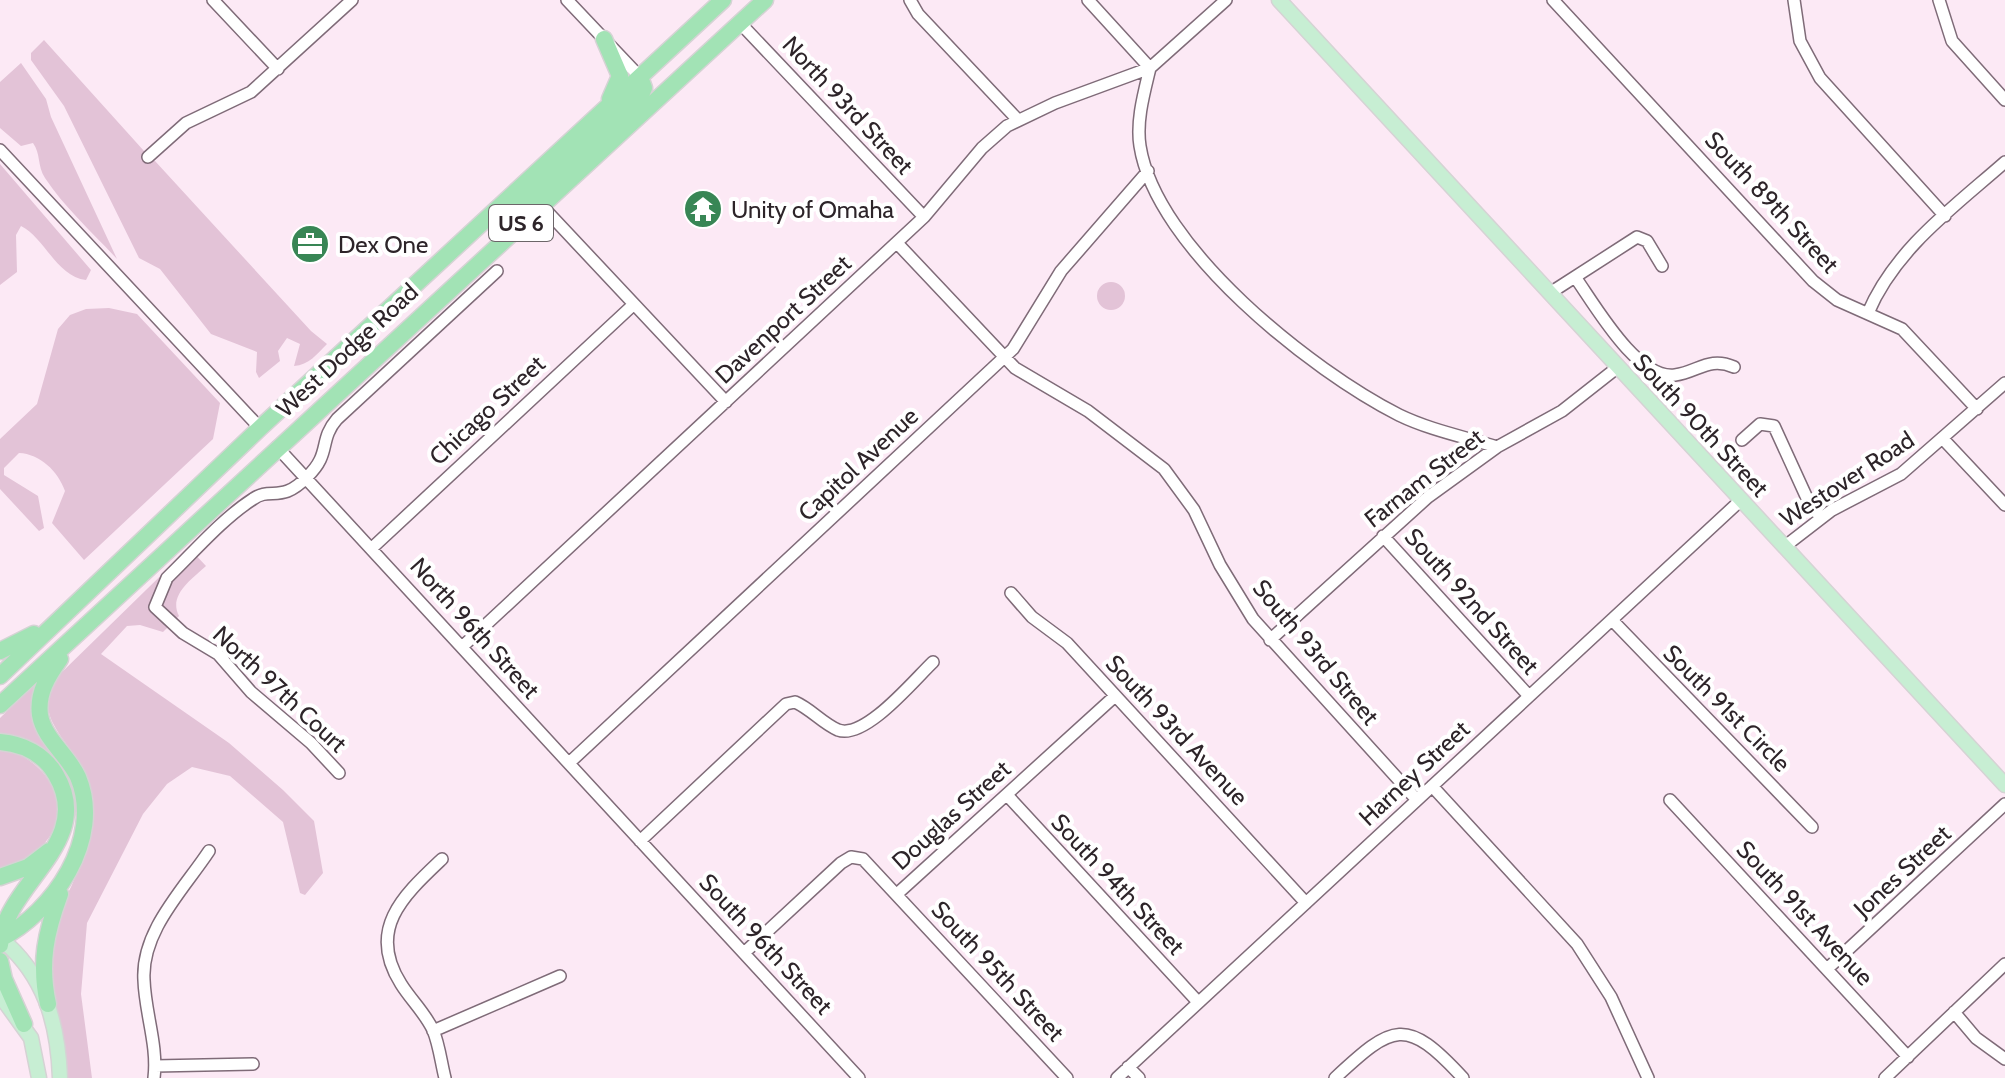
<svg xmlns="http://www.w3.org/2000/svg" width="2005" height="1078" viewBox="0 0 2005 1078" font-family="Cabin,sans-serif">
<rect width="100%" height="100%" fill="#fce9f5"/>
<!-- green -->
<path fill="#e3c3d7" d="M44 40 144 151 147 161H155L311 331 327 344C317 354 309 365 294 366L300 344 287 338 278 351 280 361 259 378 256 372 257 352 211 334 160 269 139 258 64 106 31 60V53Z
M21 63 46 99 51 117 117 259C93 233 64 207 45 178 37 166 41 154 33 143L21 146 0 128V82Z
M0 164 91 270 86 280C57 277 45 238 21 226L16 235 17 272 0 285Z
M1097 296a14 14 0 1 1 28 0a14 14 0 1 1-28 0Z
M109 308 137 314 220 403 213 439 84 560 52 523 65 491C58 471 40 454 19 453L4 468V475L38 496 44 528 39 531 0 489V439L37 404 58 329 70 315 86 309Z
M189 548 206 566C192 579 168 595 179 616L163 632 140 625 127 626 101 654 229 743 283 790 314 821 323 873 305 895 300 893 283 822 230 776 192 767 167 784 143 814 87 923 81 994 92 1078H67C67 1044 55 1014 50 981 48 965 52 943 54 926 56 913 65 899 71 887 84 859 96 823 91 792 84 745 21 720 61 673Z
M40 679C34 716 29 726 56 755L52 759 0 736V718Z
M0 749C44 755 79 807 43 845 32 858 16 864 0 869Z"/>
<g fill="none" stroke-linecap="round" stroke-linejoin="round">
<defs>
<path id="minor" d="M213 0 278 69
M567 0 640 77
M910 0 918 14 1018 120
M1088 0 1150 68C1144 93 1136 121 1140 146 1156 248 1312 371 1399 415 1430 430 1465 437 1497 447
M1553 0 1813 281 1837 300 1902 329 1977 409
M1794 0 1800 41 1820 78 1945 216
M1939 0 1952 41 2005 100
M740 23 924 217
M0 150 260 428
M148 157 186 123 251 92 352 0
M541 205 726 402
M897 243 1015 368 1088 411 1164 469 1194 510 1220 565 1253 619 1417 800
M1575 277C1595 305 1637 380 1675 375 1698 372 1709 356 1734 367
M1550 293 1637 237 1647 241 1662 266
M1868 313C1895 249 1954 207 2005 162
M1742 440 1760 424 1774 426 1806 496 1820 517
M1944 440 2005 505
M277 447 859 1078
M1383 536 1529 696
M1784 547 1832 510 1901 474 2005 383
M372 548 633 305
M1011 593 1032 617 1067 643 1306 903
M1612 620 1812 827
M1270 640 1428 497 1497 447 1562 411 1618 367
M463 646 924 217 982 148 1007 126 1055 103 1150 68 1226 0
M569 763 1013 349 1061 271 1148 171
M339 773 311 743 251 692 218 654 183 633 155 607 167 578C194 552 222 519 253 499 271 486 281 504 307 477 332 453 318 441 337 419L497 271
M1432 786 1577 944 1611 997 1648 1078
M1007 795 1198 1002
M1670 800 1908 1057
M640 841 786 704 795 702C811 709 822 723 838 730 865 740 914 680 933 662
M442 859C404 895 366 929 401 984 411 1000 425 1013 433 1030 439 1044 441 1062 445 1078
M897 894 1115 696
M744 953 841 863 851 857 863 859 1067 1078
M1827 969 2005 804
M1954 1012 1976 1038 2005 1059
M433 1031 560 976
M155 1066 253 1064
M1128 1067 1139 1078
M154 1078C158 1045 145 1013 144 980 141 931 184 889 209 851
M1117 1078 1741 500
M1335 1078C1393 1024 1406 1016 1463 1078
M1885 1078 2005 964"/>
<path id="major" d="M1279 0 2005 785
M0 938C44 974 58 1022 60 1078
M0 995 31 1038 39 1078"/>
<path id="highway" d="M604 39 620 76 610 99
M505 226 529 199 640 97 644 88 640 77
M0 651 34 634
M0 676 260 428 723 0
M0 705 765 0
M0 742C23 744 44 754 56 775 96 843 5 883 0 945
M0 877 28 867 49 851
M0 939C53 912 104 839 78 777 68 755 44 739 40 715 37 693 48 676 60 659
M0 961 4 979 24 1024
M48 1004C39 963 46 932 60 894"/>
</defs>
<!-- minor casing -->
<use href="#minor" stroke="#7f6b78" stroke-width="14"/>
<!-- major casing -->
<use href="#major" stroke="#d5d3d4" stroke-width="17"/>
<!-- highway casing -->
<use href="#highway" stroke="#d5d3d4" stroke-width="19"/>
<!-- minor -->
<use href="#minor" stroke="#fff" stroke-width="11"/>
<!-- major -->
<use href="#major" stroke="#c7eed3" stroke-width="14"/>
<!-- highway -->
<use href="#highway" stroke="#a2e3b5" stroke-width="16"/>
</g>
<!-- icons -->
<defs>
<symbol id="temple-disc" viewBox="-11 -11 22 22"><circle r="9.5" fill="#388655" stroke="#fff"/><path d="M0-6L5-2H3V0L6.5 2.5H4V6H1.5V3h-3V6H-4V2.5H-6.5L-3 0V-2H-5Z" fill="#fff"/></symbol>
<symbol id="office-disc" viewBox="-11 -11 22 22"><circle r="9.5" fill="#388655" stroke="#fff"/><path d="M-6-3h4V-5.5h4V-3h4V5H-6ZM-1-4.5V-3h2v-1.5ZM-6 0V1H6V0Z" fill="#fff"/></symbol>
</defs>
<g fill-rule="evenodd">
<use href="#temple-disc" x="681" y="187" width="44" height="44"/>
<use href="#office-disc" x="288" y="222" width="44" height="44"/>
</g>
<g text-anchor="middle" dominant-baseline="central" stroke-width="8" stroke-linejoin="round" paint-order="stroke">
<!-- shield labels -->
<rect fill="#fff" stroke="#6c6669" stroke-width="2" x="489" y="205" width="64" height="36" rx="6"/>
<g font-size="22" font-weight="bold" fill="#2d2429">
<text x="521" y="223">US 6</text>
</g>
<!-- street labels -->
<g font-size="24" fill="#2d2429" stroke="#fff">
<text transform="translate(848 105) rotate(47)">North 93rd Street</text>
<text transform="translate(1772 202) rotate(47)">South 89th Street</text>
<text transform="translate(783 319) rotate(-43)">Davenport Street</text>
<text transform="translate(347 350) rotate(-43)">West Dodge Road</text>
<text transform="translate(487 410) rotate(-43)">Chicago Street</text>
<text transform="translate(1701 425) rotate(47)">South 90th Street</text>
<text transform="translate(858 464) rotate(-43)">Capitol Avenue</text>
<text transform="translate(1424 478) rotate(-38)">Farnam Street</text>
<text transform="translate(1847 479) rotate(-33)">Westover Road</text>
<text transform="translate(1472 601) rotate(48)">South 92nd Street</text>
<text transform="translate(475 628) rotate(48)">North 96th Street</text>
<text transform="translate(1316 652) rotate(50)">South 93rd Street</text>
<text transform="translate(280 689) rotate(43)">North 97th Court</text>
<text transform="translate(1727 708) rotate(45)">South 91st Circle</text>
<text transform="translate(1177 730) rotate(47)">South 93rd Avenue</text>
<text transform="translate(1414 773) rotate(-43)">Harney Street</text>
<text transform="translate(951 815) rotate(-42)">Douglas Street</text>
<text transform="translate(1902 871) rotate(-43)">Jones Street</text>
<text transform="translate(1118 884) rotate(47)">South 94th Street</text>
<text transform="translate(1805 913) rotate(47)">South 91st Avenue</text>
<text transform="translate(766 944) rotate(47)">South 96th Street</text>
<text transform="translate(998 971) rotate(47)">South 95th Street</text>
</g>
<!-- poi labels -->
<g font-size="24" fill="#2d2429" stroke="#fff" text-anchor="start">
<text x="731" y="209">Unity of Omaha</text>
<text x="338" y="244">Dex One</text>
</g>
</g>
</svg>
